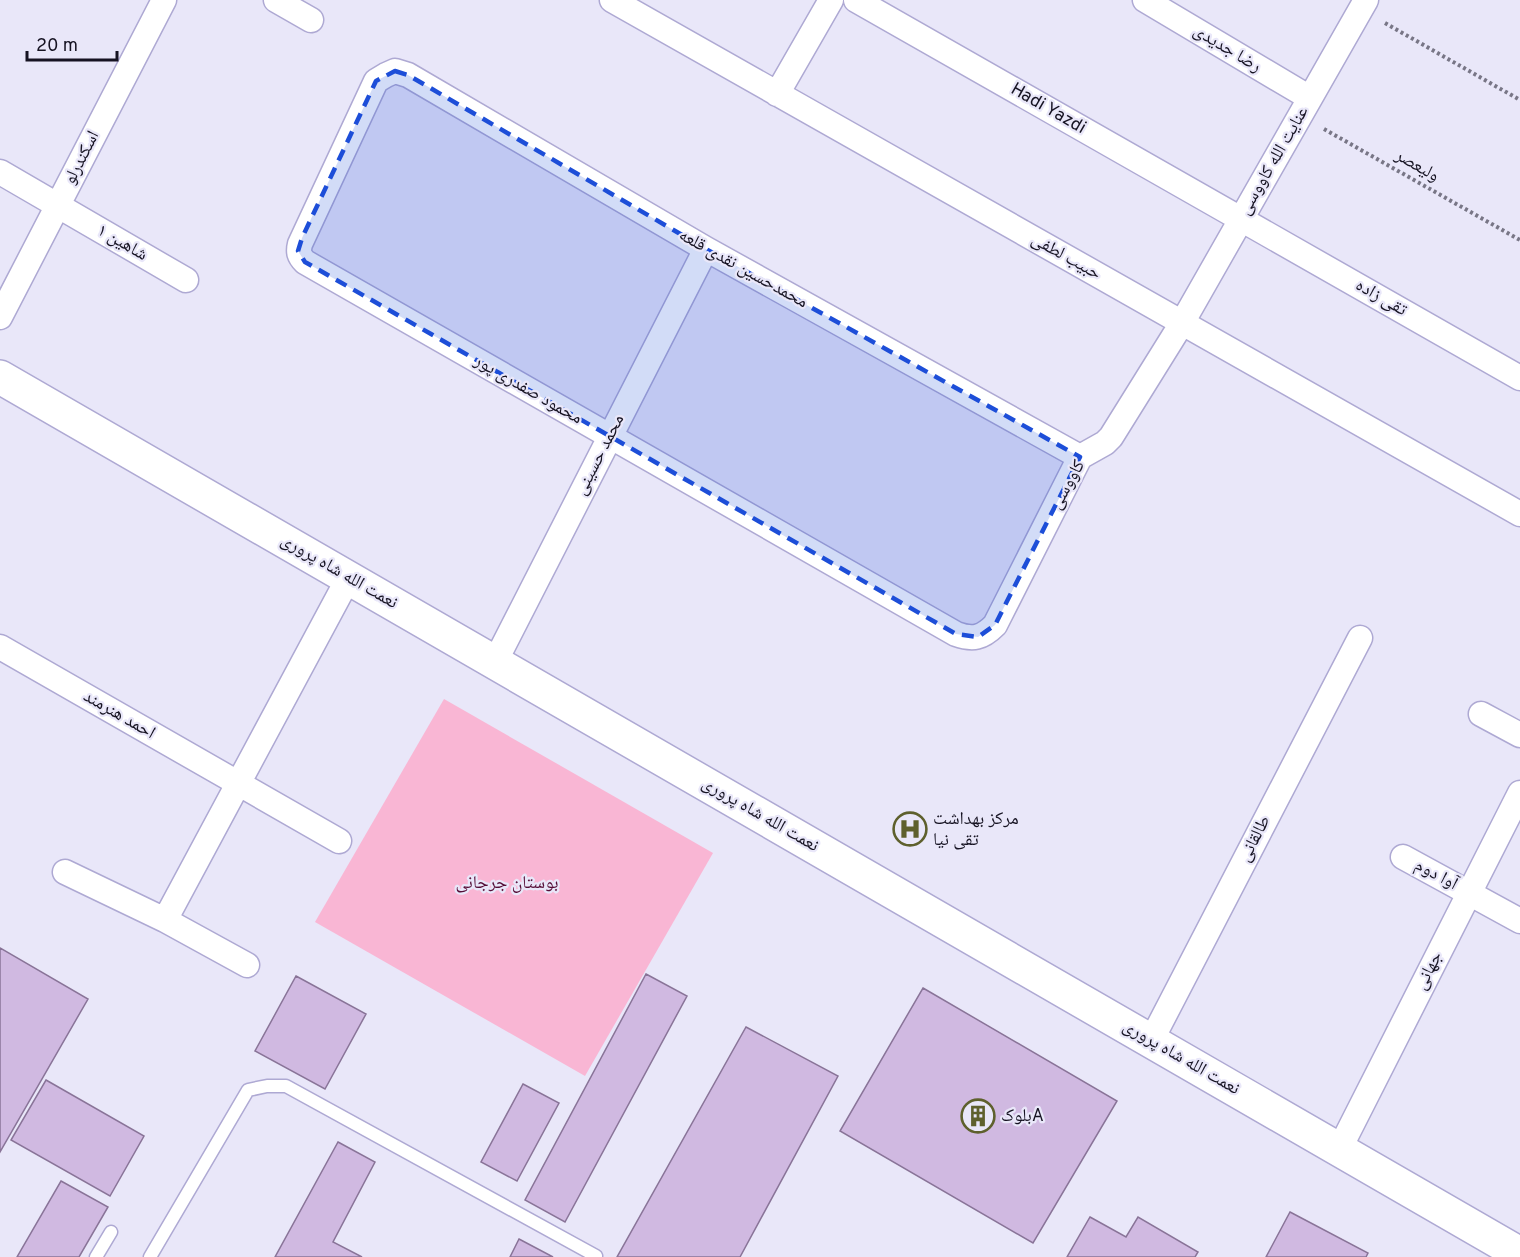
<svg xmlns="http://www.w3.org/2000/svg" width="1520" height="1257" viewBox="0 0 1520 1257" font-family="Overpass,'Noto Naskh Arabic',sans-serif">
<rect width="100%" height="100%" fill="#e9e7f9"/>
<!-- green -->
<path fill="#f9b6d4" d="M444 699 713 853 585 1076 315 922Z"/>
<!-- building -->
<path fill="#d0b9e1" stroke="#897498" stroke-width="1.5" d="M0 948 88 999 0 1152Z
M646 974 687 996 565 1222 525 1200Z
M296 976 366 1014 325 1089 255 1051Z
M923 988 1117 1101 1033 1243 840 1131Z
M746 1027 838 1076 740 1257H617Z
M46 1080 144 1136 110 1196 11 1140Z
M523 1084 559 1103 517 1181 481 1162Z
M338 1142 375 1162 333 1242 362 1257H275Z
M61 1181 108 1207 79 1257H17Z
M1290 1212 1368 1253 1366 1257H1266Z
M1090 1217 1126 1237 1138 1217 1198 1252 1195 1257H1067Z
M519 1239 553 1257H510Z"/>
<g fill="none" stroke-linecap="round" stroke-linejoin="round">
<defs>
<path id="lane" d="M96 1257 111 1232
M150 1257 248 1090 267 1086H286L596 1256"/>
<path id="street" d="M276 0 311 20
M612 0 1520 514
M856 0 1520 378
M1145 0 1310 98
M777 94 831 0
M0 172 186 280
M0 317 164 0
M1080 457 706 249 408 75 395 71 386 75 376 81 300 244C298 252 299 256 305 262L956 634C973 640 982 638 995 625L1080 457 1105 443 1111 437 1182 323 1366 0
M0 647 339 841
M495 662 706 249
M1481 714 1520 735
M1403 857 1520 921
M65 872 165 920 247 965
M165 920 349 577
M1151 1041 1360 638
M1339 1150 1520 793"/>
<path id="secondary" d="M0 377 1520 1254"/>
</defs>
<!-- lane casing -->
<use href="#lane" stroke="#aea9d3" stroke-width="15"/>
<!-- street casing -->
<use href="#street" stroke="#aea9d3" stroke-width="27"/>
<!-- secondary casing -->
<use href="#secondary" stroke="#aea9d3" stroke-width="36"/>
<!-- path -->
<path stroke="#787686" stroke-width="4" stroke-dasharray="3 3" stroke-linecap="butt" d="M1385 23 1520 100
M1324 129 1520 240"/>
<!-- lane -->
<use href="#lane" stroke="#fff" stroke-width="12"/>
<!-- street -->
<use href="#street" stroke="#fff" stroke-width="24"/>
<!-- secondary -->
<use href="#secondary" stroke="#fff" stroke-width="33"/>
</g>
<!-- marked area -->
<path fill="#1d4ed8" fill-opacity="0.2" stroke="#1d4ed8" stroke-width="4.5" stroke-dasharray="12 8" stroke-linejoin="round" d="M395 71 408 75 706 249 1080 457 995 625 978 637 956 634 305 262 298 251 302 238 376 81Z"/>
<!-- icons -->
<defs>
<symbol id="hospital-ring" viewBox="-11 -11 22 22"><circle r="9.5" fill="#e9e7f9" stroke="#5e602d" stroke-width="1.5"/><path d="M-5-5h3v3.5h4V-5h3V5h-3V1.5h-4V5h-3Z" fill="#5e602d"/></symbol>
<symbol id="building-ring" viewBox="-11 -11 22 22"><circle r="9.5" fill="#e9e7f9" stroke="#5e602d" stroke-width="1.5"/><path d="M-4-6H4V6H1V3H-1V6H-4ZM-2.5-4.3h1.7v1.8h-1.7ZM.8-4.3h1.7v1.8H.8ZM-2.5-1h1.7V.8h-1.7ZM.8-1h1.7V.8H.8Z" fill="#5e602d"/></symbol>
</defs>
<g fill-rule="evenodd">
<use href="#hospital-ring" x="891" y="810" width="38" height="38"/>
<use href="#building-ring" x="959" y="1097" width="38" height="38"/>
</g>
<g text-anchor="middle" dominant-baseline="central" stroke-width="4.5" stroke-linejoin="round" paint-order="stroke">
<!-- street labels -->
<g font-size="18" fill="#161322" stroke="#e9e7f9">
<text transform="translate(1227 49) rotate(31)">رضا جدیدی</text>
<text transform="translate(1048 109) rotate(30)">Hadi Yazdi</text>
<text transform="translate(82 158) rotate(-63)">اسکندرلو</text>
<text transform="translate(1274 161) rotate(-60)">عنایت‌ الله کاووسی</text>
<text transform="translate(1417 166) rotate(30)">ولیعصر</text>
<text transform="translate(122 243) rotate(30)">شاهین ۱</text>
<text transform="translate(1066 257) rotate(29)">حبیب لطفی</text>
<text transform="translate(743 269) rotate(29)">محمدحسین نقدی قلعه</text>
<text transform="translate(1381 298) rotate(30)">تقی زاده</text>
<text transform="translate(528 390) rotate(30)">محمود صفدری پور</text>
<text transform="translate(600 455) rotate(-63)">محمد حسینی</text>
<text transform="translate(1068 485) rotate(-61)">کاووسی</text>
<text transform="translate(339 572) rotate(30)">نعمت الله شاه پروری</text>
<text transform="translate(119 715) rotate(30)">احمد هنرمند</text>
<text transform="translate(760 815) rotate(30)">نعمت الله شاه پروری</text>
<text transform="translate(1255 839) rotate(-63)">طالقانی</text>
<text transform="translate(1436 875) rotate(28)">آوا دوم</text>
<text transform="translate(1429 971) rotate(-63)">جهانی</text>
<text transform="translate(1181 1058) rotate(30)">نعمت الله شاه پروری</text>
</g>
<!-- poi labels -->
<g font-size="18" fill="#161322" stroke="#e9e7f9" text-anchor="start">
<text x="933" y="819">مرکز بهداشت<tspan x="933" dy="21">تقی نیا</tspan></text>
<text x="1001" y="1116">بلوکA</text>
</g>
<!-- park labels -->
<g font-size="18" fill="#550c36" stroke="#e9e7f9">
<text x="507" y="883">بوستان جرجانی</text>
</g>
</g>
<!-- scale -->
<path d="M27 51v9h90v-9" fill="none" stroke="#161322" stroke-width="3"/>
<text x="36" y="51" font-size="18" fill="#161322" stroke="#e9e7f9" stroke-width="4.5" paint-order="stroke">20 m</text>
</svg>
